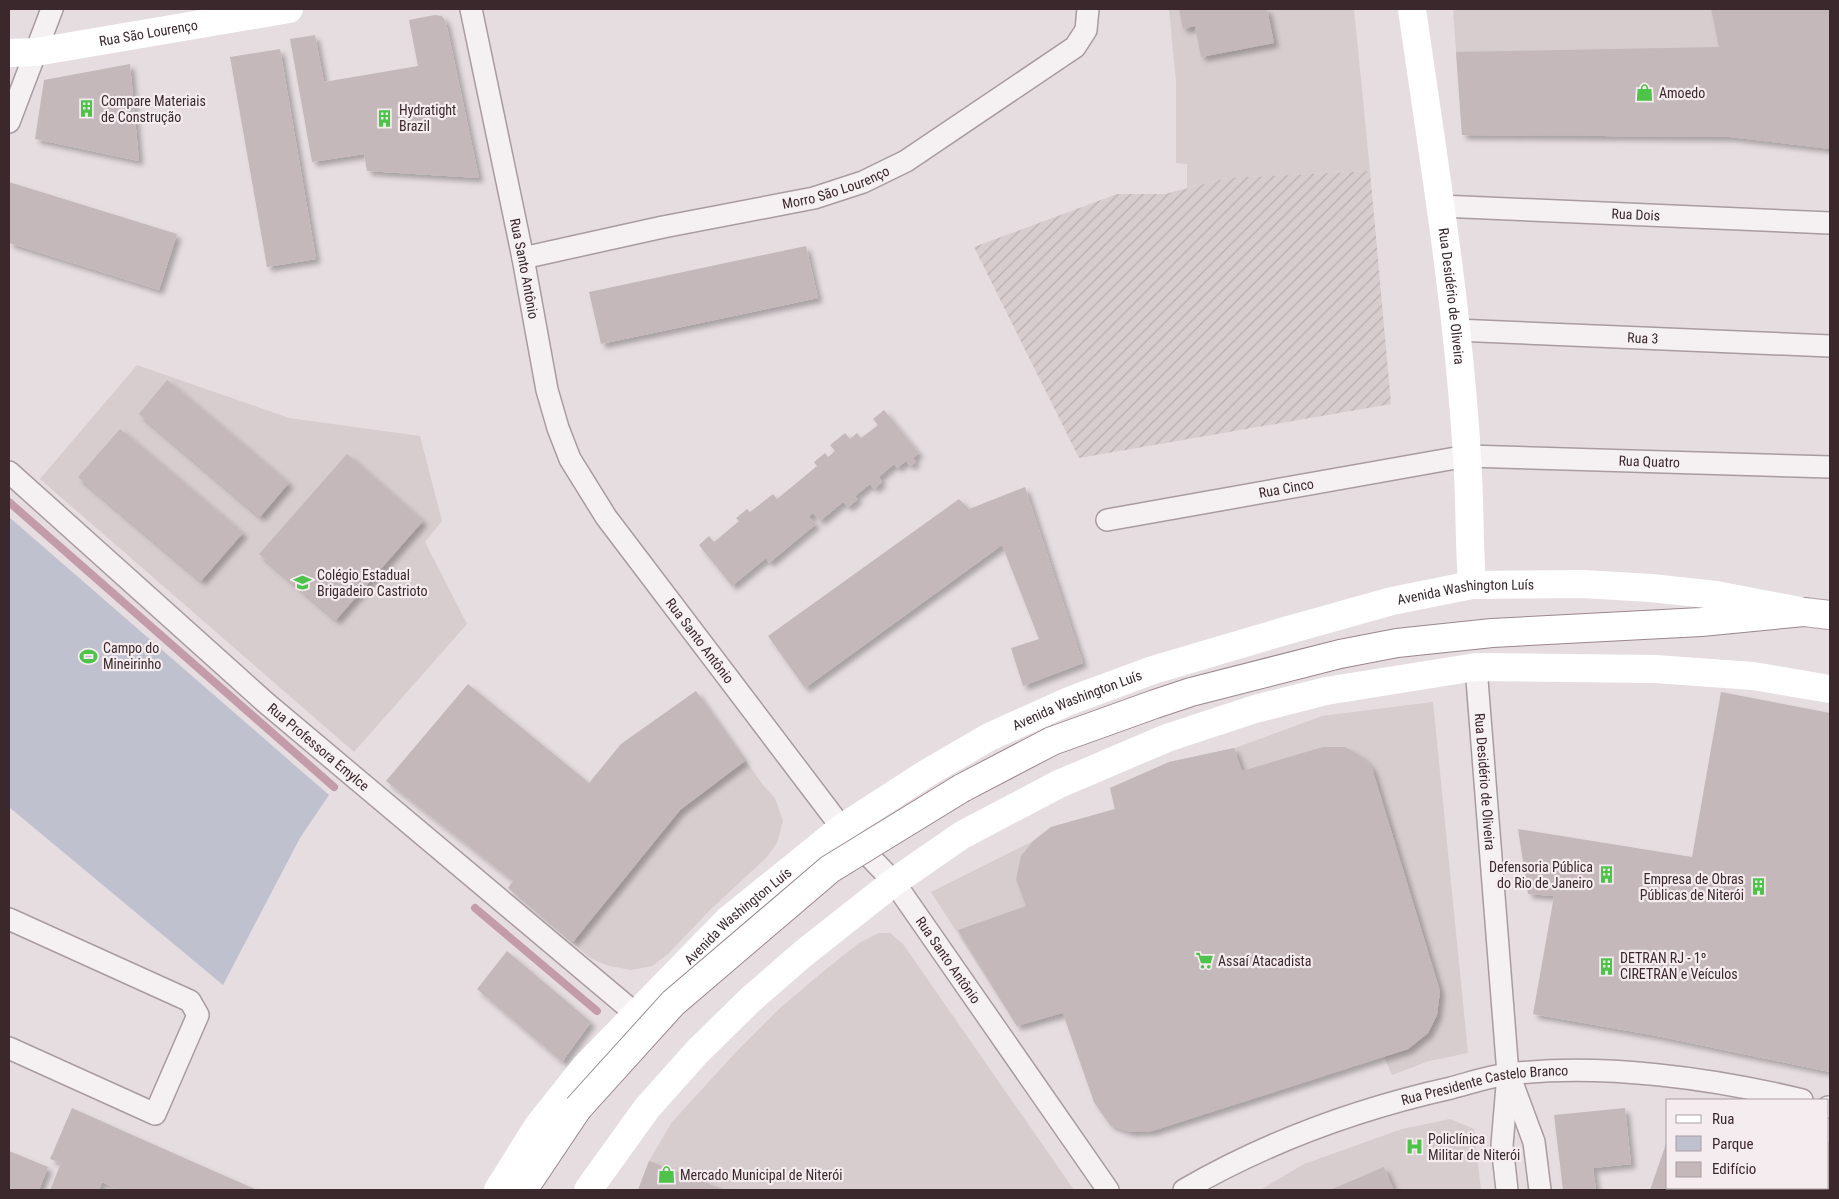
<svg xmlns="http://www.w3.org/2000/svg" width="1839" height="1199" viewBox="0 0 1839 1199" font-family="'Roboto Condensed',sans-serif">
<defs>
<pattern id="industrial-furrows" width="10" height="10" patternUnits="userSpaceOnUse" patternTransform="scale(1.25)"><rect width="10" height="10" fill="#d7ccce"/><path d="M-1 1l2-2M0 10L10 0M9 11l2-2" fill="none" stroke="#b9afb1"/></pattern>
<filter id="shadow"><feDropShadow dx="4.5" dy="4.5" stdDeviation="2.5" flood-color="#0004"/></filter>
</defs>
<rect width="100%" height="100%" fill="#e6dde0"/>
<!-- built -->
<path fill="#d7ccce" d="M1169 9H1354L1370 171 1227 178 1187 188V164L1176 163V82Z
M1453 9H1830V149L1730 137 1462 135Z
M137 365 289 418 420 436 442 521 425 542 467 624 354 752 40 479Z
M696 691 763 785 775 798 783 821 777 843 766 858 710 910 668 954 652 966 632 970 609 966 590 958 508 888 621 744Z
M1433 702 1468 1053 1429 1061 1392 1075 1384 1057 1152 1131 1130 1132 1110 1125 1094 1102 1063 1014 1017 1026 931 892 1033 841 1051 827 1115 809 1110 788 1169 762 1235 748 1322 716Z
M879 933H890L903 944 1074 1190H638L649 1161 672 1122 737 1051 780 1008 825 970 859 943Z
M1450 1119 1474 1129 1481 1190H1260L1304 1164 1402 1129Z"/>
<!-- industrial -->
<path fill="url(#industrial-furrows)" d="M1370 171 1391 404 1079 458 974 247 1117 194H1165L1227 178Z"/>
<!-- park -->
<path fill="#bfc1cf" d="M9 517 329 795 300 838 223 985 9 807Z"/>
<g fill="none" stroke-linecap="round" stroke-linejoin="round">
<!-- stream -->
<path stroke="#c49ba9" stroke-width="8" d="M9 502 334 787
M475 908 597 1011"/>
</g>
<!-- building -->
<path fill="#c5b8bb" filter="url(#shadow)" d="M1179 9H1267L1274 43 1201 57 1195 26 1183 29Z
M1711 9H1830V149L1730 137 1462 135 1456 52 1719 47Z
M435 15 442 16 446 22 479 178 367 171 364 154 312 162 290 39 315 35 324 82 418 66 409 20Z
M280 49 316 259 267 267 230 57Z
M130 64 139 161 35 139 44 80Z
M9 182 177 234 159 290 9 243Z
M806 246 818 298 601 344 589 292Z
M167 380 289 483 260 517 139 414Z
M884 410 919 453 913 458 916 462 910 466 906 461 897 468 894 464 879 477 882 482 874 489 870 484 855 496 858 499 848 507 843 502 820 521 813 513 809 517 816 524 769 563 766 558 732 586 699 545 709 536 714 542 739 521 736 518 747 509 750 512 773 494 777 499 817 466 814 462 825 453 828 457 835 451 830 445 845 433 850 439 857 433 861 438 878 425 873 419Z
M120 429 243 533 201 581 78 477Z
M347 454 423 521 336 620 259 554Z
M1025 487 1083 663 1023 686 1011 648 1039 639 1002 545 805 688 768 636 959 499 969 509Z
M468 684 589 783 621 744 696 691 745 761 680 810 573 942 508 888 513 881 386 781Z
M1721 692 1830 713V1072L1657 1036 1533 1014 1554 896 1528 894 1518 829 1692 857Z
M1323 747H1345L1361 756 1372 768 1440 991 1437 1015 1428 1033 1408 1049 1152 1131 1130 1132 1110 1125 1094 1102 1063 1013 1017 1026 958 930 1026 906 1016 879 1021 856 1033 841 1051 827 1115 809 1110 788 1169 762 1234 748 1242 771Z
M507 951 591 1022 562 1062 477 989Z
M72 1108 139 1138 257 1190H118L102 1182 99 1190H50L61 1163 50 1159Z
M1625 1108 1631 1164 1593 1168 1596 1190H1563L1554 1115Z
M1667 1141 1668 1188H1828V1142L1830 1143V1190H1650Z
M9 1151 48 1167 39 1190H9Z
M649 1161 725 1190H638Z
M1384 1167 1394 1190H1330Z"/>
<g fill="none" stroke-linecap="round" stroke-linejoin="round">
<defs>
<g id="street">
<path id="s1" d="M471 9 523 258 547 390 558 428 570 459 606 517 842 828 894 882 1108 1190"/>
<path d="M9 122 52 9"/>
<path id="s2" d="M1441 206 1830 223"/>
<path id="s3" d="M523 258 663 227 814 198 863 182 906 161 1075 47 1086 30 1088 9"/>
<path id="s4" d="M1455 330 1830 346"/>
<path id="s5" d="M9 472 265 702 636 1014"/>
<path id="s6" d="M1107 520 1467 456 1830 467"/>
<path id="s7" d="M1476 667 1508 1074 1502 1145 1507 1190"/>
<path d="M9 919 190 1001 198 1015 155 1114 9 1048"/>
<path d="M1511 1080 1534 1142 1540 1190"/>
<path d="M1828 1107H1830"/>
<path id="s8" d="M1184 1190C1267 1142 1357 1109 1451 1088 1470 1083 1490 1076 1509 1074 1601 1063 1712 1078 1802 1100"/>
</g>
<path id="primary" d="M1804 612 1830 615"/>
<path id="highway" d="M962 788 1052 741 1155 704 1191 692 1340 654 1397 643 1492 633 1701 622 1804 612
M523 1190 578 1108"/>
</defs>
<!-- street casing -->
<use href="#street" stroke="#a89ca0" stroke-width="24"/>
<!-- primary casing -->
<use href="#primary" stroke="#b19ea3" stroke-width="30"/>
<!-- highway casing -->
<use href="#highway" stroke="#9b868c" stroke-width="30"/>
<!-- street -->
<use href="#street" stroke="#f5f0f1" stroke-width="21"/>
<!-- secondary -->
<g stroke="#fff" stroke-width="28">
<path id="s9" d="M1412 9C1433 157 1458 306 1467 456 1470 499 1469 542 1472 585"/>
<path id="s10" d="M9 53 36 52 289 9"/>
<path id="s11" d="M498 1190 538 1126 585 1067 727 921 842 828 927 773 989 737 1069 701 1153 670 1285 631 1392 601 1472 585 1583 584 1651 588 1716 595 1800 611"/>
<path d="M588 1190 647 1108 697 1052 750 1000 804 953 894 882 962 835 1059 784 1167 738 1255 709 1326 691 1476 667 1655 669 1753 676 1830 689"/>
</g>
<!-- primary -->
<use href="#primary" stroke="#fff" stroke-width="28"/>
<!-- highway -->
<use href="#highway" stroke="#fff" stroke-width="28"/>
<defs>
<path id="highway-bridge" d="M578 1108 673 1003 830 869 962 788"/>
</defs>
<!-- highway-bridge casing -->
<use href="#highway-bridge" stroke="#9b868c" stroke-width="30" stroke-linecap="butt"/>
<!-- highway-bridge -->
<use href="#highway-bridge" stroke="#fff" stroke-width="28"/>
</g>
<!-- icons -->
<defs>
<symbol id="shop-bare" viewBox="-9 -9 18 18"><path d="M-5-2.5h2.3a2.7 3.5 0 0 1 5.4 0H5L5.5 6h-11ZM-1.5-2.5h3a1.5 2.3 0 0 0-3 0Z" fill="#4dc34a" stroke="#f4ecef" stroke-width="2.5" paint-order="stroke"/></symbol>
<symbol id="building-bare" viewBox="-9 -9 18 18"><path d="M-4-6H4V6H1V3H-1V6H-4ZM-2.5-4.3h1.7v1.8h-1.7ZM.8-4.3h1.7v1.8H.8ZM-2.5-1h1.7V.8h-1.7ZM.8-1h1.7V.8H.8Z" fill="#4dc34a" stroke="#f4ecef" stroke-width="2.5" paint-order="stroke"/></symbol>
<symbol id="school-bare" viewBox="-9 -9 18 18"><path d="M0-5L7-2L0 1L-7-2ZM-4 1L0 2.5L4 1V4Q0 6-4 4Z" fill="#4dc34a" stroke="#f4ecef" stroke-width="2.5" paint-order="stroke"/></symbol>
<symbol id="stadium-bare" viewBox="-9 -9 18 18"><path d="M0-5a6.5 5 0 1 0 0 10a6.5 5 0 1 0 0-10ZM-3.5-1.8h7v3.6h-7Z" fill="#4dc34a" stroke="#f4ecef" stroke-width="2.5" paint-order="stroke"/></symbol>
<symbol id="supermarket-bare" viewBox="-9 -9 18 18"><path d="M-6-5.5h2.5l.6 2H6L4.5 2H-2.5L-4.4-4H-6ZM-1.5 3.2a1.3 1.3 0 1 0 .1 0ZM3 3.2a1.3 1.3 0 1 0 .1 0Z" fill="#4dc34a" stroke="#f4ecef" stroke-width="2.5" paint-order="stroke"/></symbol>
<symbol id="hospital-bare" viewBox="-9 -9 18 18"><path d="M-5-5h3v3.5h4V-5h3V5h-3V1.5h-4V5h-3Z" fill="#4dc34a" stroke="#f4ecef" stroke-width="2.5" paint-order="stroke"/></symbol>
</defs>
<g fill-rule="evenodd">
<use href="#shop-bare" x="1632" y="80" width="25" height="25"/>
<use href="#building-bare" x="74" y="96" width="25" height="25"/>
<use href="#building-bare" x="372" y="106" width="25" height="25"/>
<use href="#school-bare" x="290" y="570" width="25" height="25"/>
<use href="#stadium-bare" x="76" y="644" width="25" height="25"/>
<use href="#building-bare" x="1594" y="862" width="25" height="25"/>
<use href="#building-bare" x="1746" y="874" width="25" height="25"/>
<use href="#supermarket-bare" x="1192" y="948" width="25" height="25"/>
<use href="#building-bare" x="1594" y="954" width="25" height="25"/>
<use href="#hospital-bare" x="1402" y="1134" width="25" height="25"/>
<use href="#shop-bare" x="654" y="1162" width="25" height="25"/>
</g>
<g text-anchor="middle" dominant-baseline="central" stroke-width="4.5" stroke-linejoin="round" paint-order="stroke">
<!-- street labels -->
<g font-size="14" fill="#3b282d" stroke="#f4ecef">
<text stroke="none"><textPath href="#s10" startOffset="141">Rua São Lourenço</textPath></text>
<text stroke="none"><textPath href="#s3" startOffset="321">Morro São Lourenço</textPath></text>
<text stroke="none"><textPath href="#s2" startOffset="195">Rua Dois</textPath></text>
<text stroke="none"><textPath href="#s1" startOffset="265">Rua Santo Antônio</textPath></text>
<text stroke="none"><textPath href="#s9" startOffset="290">Rua Desidério de Oliveira</textPath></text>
<text stroke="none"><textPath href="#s4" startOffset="188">Rua 3</textPath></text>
<text stroke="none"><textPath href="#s6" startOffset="548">Rua Quatro</textPath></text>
<text stroke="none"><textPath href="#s6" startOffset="182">Rua Cinco</textPath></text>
<text stroke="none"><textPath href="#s11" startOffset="1176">Avenida Washington Luís</textPath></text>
<text stroke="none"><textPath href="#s1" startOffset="685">Rua Santo Antônio</textPath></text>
<text stroke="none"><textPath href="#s11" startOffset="771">Avenida Washington Luís</textPath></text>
<text stroke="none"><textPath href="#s5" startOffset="414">Rua Professora Emylce</textPath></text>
<text stroke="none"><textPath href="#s7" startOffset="115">Rua Desidério de Oliveira</textPath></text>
<text stroke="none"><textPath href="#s11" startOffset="366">Avenida Washington Luís</textPath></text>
<text stroke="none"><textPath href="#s1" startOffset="1090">Rua Santo Antônio</textPath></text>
<text stroke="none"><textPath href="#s8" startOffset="321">Rua Presidente Castelo Branco</textPath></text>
</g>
<!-- poi labels -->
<g font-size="14" fill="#3b282d" stroke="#f4ecef" text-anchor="start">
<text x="1659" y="93">Amoedo</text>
<text x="101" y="101">Compare Materiais<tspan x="101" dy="16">de Construção</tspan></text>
<text x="399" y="110">Hydratight<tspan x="399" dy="16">Brazil</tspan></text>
<text x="317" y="575">Colégio Estadual<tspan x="317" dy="16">Brigadeiro Castrioto</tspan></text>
<text x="103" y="648">Campo do<tspan x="103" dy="16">Mineirinho</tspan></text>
<text x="1593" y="867" text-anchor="end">Defensoria Pública<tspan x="1593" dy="16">do Rio de Janeiro</tspan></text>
<text x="1744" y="879" text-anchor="end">Empresa de Obras<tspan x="1744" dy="16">Públicas de Niterói</tspan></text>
<text x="1620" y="958">DETRAN RJ - 1º<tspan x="1620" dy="16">CIRETRAN e Veículos</tspan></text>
<text x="1218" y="961">Assaí Atacadista</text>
<text x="1428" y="1139">Policlínica<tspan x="1428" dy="16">Militar de Niterói</tspan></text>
<text x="680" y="1175">Mercado Municipal de Niterói</text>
</g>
</g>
<!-- border -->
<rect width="1839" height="1199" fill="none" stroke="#3b282d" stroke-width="20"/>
<!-- legend -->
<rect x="1666" y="1099" width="162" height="90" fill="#f4ecef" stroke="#aa9ea1"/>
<rect x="1676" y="1115" width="25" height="8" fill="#ffffff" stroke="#aa9ea1"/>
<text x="1712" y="1124" font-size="15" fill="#3b282d">Rua</text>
<rect x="1676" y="1136" width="25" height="15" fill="#bfc1cf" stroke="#aa9ea1"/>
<text x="1712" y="1149" font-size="15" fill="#3b282d">Parque</text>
<rect x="1676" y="1162" width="25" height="15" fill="#c5b8bb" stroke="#aa9ea1"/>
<text x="1712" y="1174" font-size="15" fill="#3b282d">Edifício</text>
</svg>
